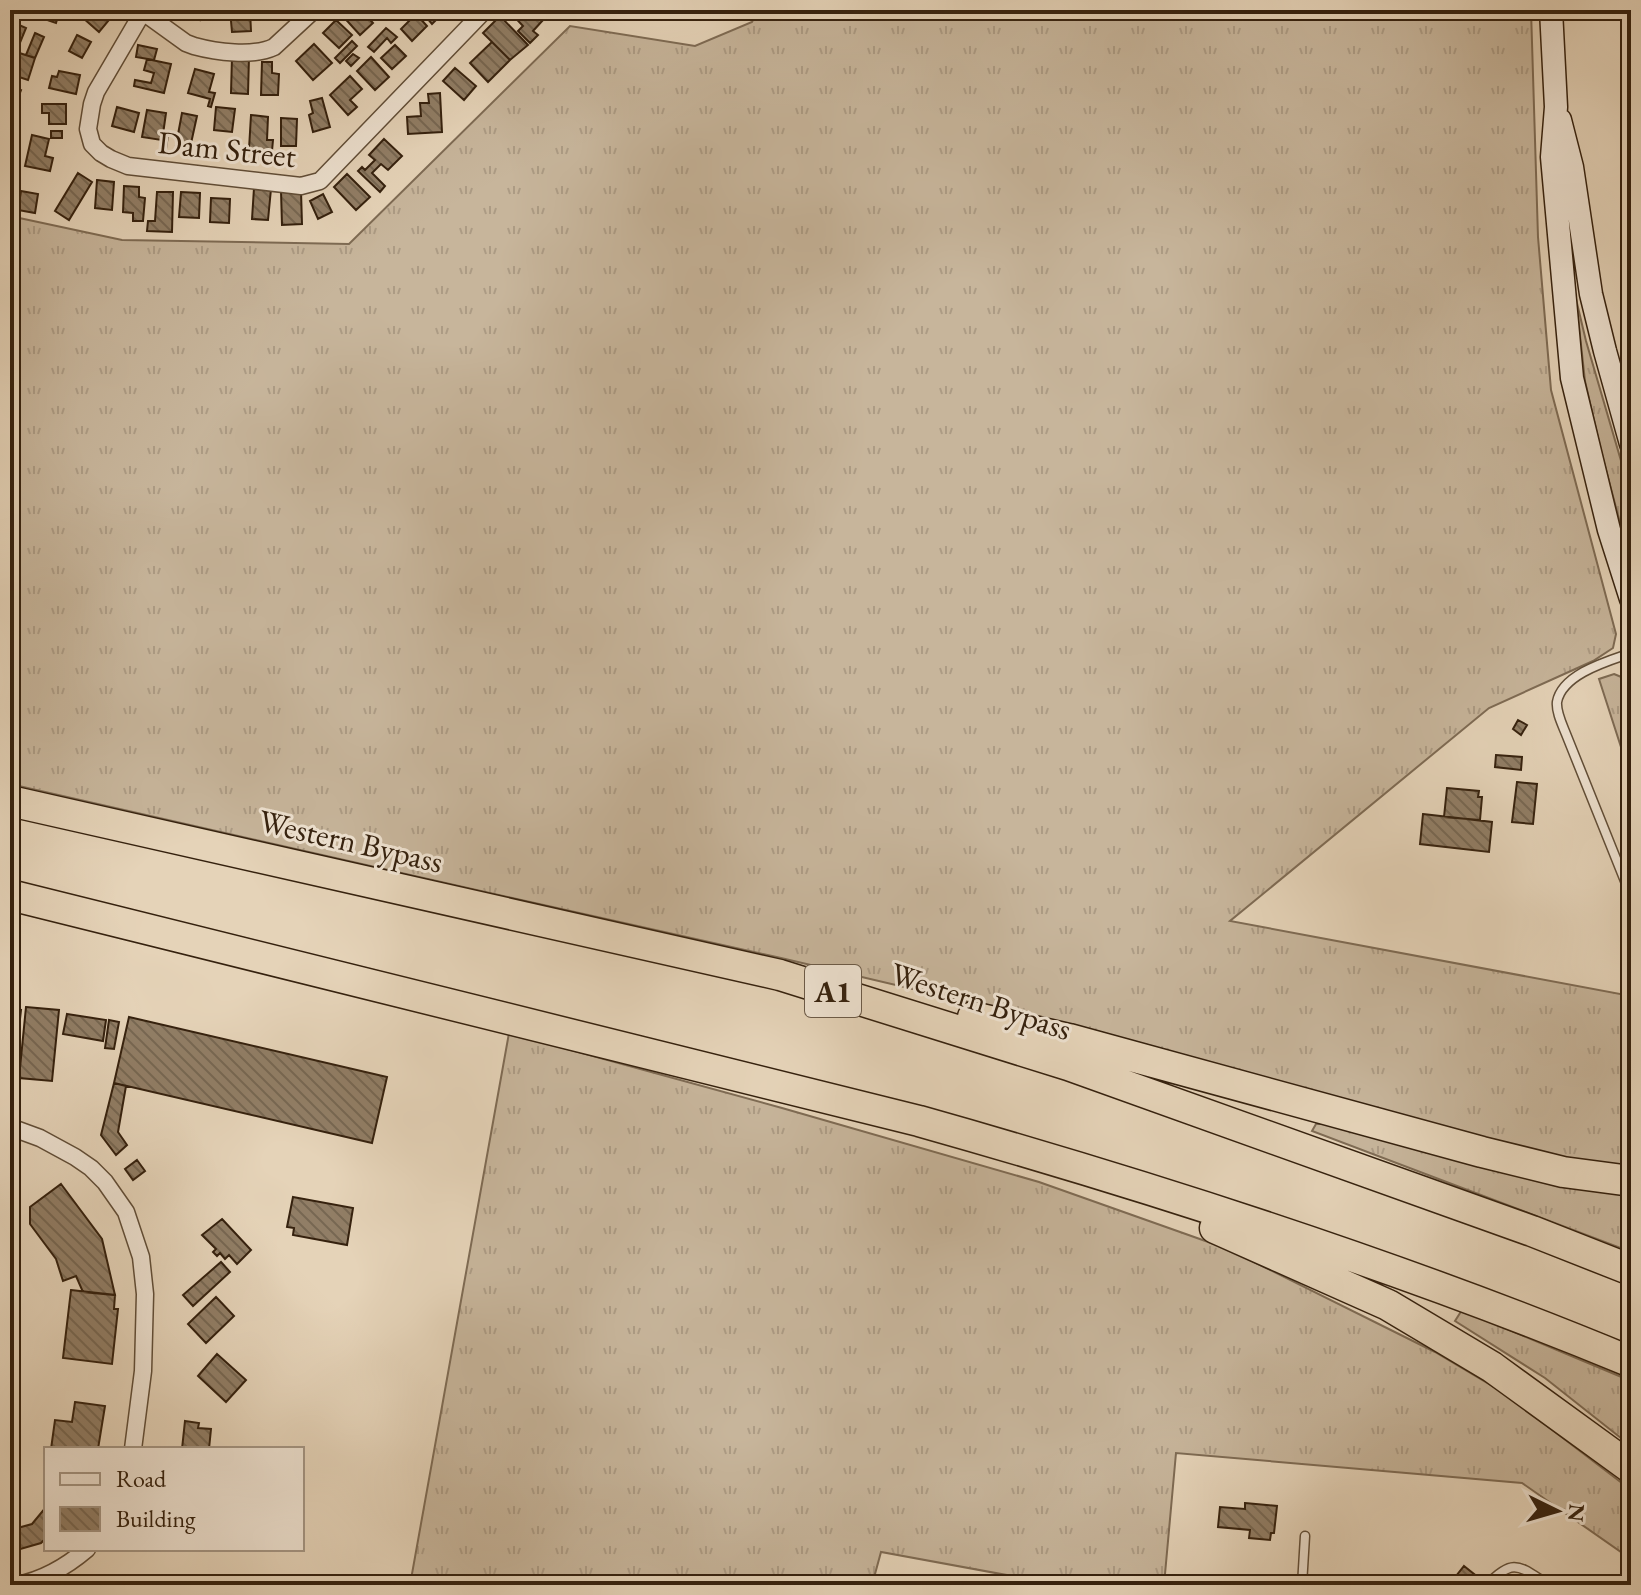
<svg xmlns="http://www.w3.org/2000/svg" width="1641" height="1595" viewBox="0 0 1641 1595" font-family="'EB Garamond',serif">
<defs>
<pattern id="grass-tufts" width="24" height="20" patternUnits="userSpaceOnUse" patternTransform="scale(2)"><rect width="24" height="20" fill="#c7b59b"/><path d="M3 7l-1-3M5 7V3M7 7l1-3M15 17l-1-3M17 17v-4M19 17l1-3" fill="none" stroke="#ac9b84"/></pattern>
<pattern id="building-back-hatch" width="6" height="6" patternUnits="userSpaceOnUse" patternTransform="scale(2)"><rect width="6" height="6" fill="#917e66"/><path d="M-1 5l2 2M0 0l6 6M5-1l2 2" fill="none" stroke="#776752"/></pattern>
</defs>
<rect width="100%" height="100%" fill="#e5d3b8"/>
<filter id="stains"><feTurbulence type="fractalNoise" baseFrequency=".0025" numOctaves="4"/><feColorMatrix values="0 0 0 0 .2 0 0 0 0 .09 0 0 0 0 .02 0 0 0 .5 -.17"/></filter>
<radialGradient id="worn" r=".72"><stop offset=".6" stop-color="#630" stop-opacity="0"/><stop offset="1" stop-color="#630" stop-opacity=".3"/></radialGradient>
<!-- grass -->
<path fill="url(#grass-tufts)" stroke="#7e6b54" stroke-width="2" d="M758 10H1531L1538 237 1551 390 1616 634 1613 648 1593 661 1489 708 1230 921 1631 996V1169L1536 1153 1129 1040 781 958 472 889 10 784V216L122 240 349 244 570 26 695 46 752 22Z
M1576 299 1586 341 1631 495V564L1601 451 1585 381Z
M1614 674 1631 681V778L1599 679Z
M509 1033 782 1108 1039 1182 1228 1249 1435 1352 1504 1393 1631 1490V1559L1522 1483 1176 1453 1164 1585H1061L881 1552 872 1585H410Z
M1316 1124H1326L1631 1193V1252L1312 1131Z
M1462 1310 1631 1381V1446L1545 1378 1455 1321Z"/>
<!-- building -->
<path fill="url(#building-back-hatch)" stroke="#35210e" stroke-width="2" d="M48 10 59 13 56 23 44 19Z
M74 10H96L109 20 99 32Z
M186 10H206L200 20Z
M230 10H250L251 31 232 32Z
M343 10H361L373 23 360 35 340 13Z
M424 10H440L443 13 432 24 422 12Z
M508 10H532L543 20 533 31 538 35 530 43 518 31 523 26Z
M416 14 427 26 412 41 401 29Z
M500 16 528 45 510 60 483 33Z
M336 20 352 35 339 48 323 33Z
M10 21 26 28 17 50 10 48Z
M386 28 397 37 391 43 387 38 374 52 368 47Z
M35 33 44 37 35 58 26 55Z
M77 35 91 42 82 58 69 51Z
M352 41 357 46 340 63 335 58Z
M492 42 510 60 488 82 470 63Z
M314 44 332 63 313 80 296 61Z
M138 45 157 49 154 60 136 57Z
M395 45 406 56 392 69 381 58Z
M10 50 35 58 28 80 10 74Z
M353 54 359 58 351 66 346 61Z
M232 57H249L248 94 231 93Z
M371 57 389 77 375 90 357 71Z
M147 59 171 64 164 93 134 86 135 80 151 83 154 73 144 70Z
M262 62H272V73L279 74 278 95H261Z
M455 68 476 86 464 100 443 81Z
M195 69 214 74 209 92 215 93 211 107 208 106 210 99 188 93Z
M59 71 80 75 76 94 49 88 52 76 57 77Z
M350 76 362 89 350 100 357 107 348 115 330 95Z
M10 86 21 90 15 106 10 105Z
M440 93 442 132 408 134 407 117 421 116 420 103H429L428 94Z
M322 98 330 127 313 132 309 115 313 113 310 101Z
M42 104H66V124H49V113H42Z
M117 107 139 113 134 132 112 126Z
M216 107 235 109 232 132 214 130Z
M147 110 166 113 163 134 168 135 166 149H161L162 140 142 137Z
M182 113 197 116 190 148 176 145Z
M251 115 268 117 267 140H273L272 151 249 149Z
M281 118 297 119 296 146H281Z
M51 131H62V138H51Z
M32 135 49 139 45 156 53 158 50 171 25 166Z
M384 139 402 156 388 170 381 164 372 173 385 186 380 192 358 171 362 167 365 170 375 160 369 155Z
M78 173 92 182 69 220 55 211Z
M347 174 370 197 356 210 334 187Z
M97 180 114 182 112 210 95 208Z
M124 186 139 187V197L145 198 143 221H133V213L123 212Z
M254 188 271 189 268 220 252 219Z
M10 189 16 191 13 208H10Z
M21 191 38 194 35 213 18 210Z
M281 191H301L302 224 282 225Z
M157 192H173L172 232 147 231 148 221H155Z
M181 192 200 193 199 218 179 217Z
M323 194 332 212 318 219 310 201Z
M211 198 230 199 229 223 210 222Z
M1518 720 1527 725 1521 735 1513 729Z
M1496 755 1522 757 1521 770 1495 767Z
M1517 782 1537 784 1533 824 1512 822Z
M1447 788 1479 791 1478 797H1482L1480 820 1444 817Z
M1423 814 1492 822 1489 852 1420 844Z
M26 1007 59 1010 52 1081 19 1078Z
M10 1009 21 1010 18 1037 10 1036Z
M67 1014 106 1020 103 1041 63 1034Z
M129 1017 387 1077 372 1143 114 1083Z
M109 1020 119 1022 114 1049 105 1048Z
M114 1083 126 1086 118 1132 127 1145 116 1155 101 1135Z
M137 1160 145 1171 133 1180 125 1169Z
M61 1184 102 1239 115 1295 83 1292 76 1276 63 1281 56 1259 30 1224V1207Z
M293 1197 353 1208 347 1245 293 1235 294 1228 287 1227Z
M222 1219 251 1250 237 1264 229 1255 225 1259 220 1253 217 1256 213 1252 216 1249 202 1235Z
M221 1262 230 1272 193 1306 183 1295Z
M71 1290 115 1295 114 1309H118L112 1364 63 1358Z
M216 1297 234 1316 206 1343 188 1324Z
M217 1354 246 1380 226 1402 198 1376Z
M75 1402 105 1406 98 1449H51L55 1420 72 1422Z
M185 1421 199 1423 198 1428 211 1429 209 1449H182Z
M1245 1503 1277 1506 1274 1533H1271L1270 1540 1249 1538 1250 1530 1218 1527 1220 1507 1245 1509Z
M46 1507V1538L41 1543 10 1552V1530L32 1524Z
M1464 1566 1479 1578 1473 1585H1449Z"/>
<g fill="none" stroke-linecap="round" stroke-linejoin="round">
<defs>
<path id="service" d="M1631 653C1608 661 1562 674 1557 702 1556 712 1562 724 1566 734L1631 896
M1302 1585 1305 1536
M1487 1585C1514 1556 1520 1567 1549 1585"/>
<path id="minor" d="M144 10 96 92 92 104 88 129 92 144 101 153 111 159 128 166 301 186 320 181 485 10
M143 12 186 43 194 46C216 52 253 57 274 47L314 10
M10 1127 40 1138 75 1157 91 1168 105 1182 126 1212 141 1257 145 1294 143 1371 133 1449
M17 1585C43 1580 67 1566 87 1549"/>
<path id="secondary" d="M1551 10 1556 107 1552 157 1572 378 1609 530 1631 599
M1560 120 1572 167 1591 294 1605 351 1631 444"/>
<path id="motorway" d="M10 801 780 975 1068 1065 1532 1231 1631 1270
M10 895 919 1121C1160 1189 1400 1266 1631 1362
M973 1017 1069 1039 1482 1152 1563 1172 1631 1181
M1215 1228 1388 1305 1492 1367 1631 1468"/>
</defs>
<!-- service casing -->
<use href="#service" stroke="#614e38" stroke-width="11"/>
<!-- minor casing -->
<use href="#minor" stroke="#614e38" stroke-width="19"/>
<!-- secondary casing -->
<use href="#secondary" stroke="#35210e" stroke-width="25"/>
<!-- motorway casing -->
<use href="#motorway" stroke="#35210e" stroke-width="33"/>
<!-- service -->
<use href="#service" stroke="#eee2d1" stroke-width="8"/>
<!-- minor -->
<use href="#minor" stroke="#eee2d1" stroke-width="16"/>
<!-- secondary -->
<use href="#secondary" stroke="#eee2d1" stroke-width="22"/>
<!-- motorway -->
<use href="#motorway" stroke="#e5d3b8" stroke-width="30"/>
</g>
<g text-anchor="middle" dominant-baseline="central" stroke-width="6" stroke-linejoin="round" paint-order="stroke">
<!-- shield labels -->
<rect fill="#eee2d1" stroke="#6c5b48" stroke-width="2" x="805" y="965" width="56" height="52" rx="6"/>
<g font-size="30" font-weight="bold" fill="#35210e">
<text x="833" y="991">A1</text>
</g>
<!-- street labels -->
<g font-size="32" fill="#35210e" stroke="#eee2d1">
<text transform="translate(227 149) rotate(6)">Dam Street</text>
<text transform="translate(351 841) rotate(13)">Western Bypass</text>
<text transform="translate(981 1001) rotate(18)">Western Bypass</text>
</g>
</g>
<!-- margin -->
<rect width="1641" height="1595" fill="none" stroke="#e5d3b8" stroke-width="40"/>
<rect x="12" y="12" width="1617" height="1571" fill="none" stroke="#35210e" stroke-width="4"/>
<rect x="20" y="20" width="1601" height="1555" fill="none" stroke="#35210e" stroke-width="2"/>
<!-- legend -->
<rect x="44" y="1447" width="260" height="104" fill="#eee2d1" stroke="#a49583" stroke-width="2"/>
<rect x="60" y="1473" width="40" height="12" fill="#eee2d1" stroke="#a49583" stroke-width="2"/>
<text x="116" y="1487" font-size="24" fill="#35210e">Road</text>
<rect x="60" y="1507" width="40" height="24" fill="url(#building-back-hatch)" stroke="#a49583" stroke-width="2"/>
<text x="116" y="1527" font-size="24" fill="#35210e">Building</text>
<!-- north arrow -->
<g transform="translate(1557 1511) rotate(95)" stroke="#eee2d1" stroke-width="6" paint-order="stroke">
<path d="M0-6L14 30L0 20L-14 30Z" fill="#35210e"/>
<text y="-12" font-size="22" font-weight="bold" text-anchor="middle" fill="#35210e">N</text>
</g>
<rect width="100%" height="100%" filter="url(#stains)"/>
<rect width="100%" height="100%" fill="url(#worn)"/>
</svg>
